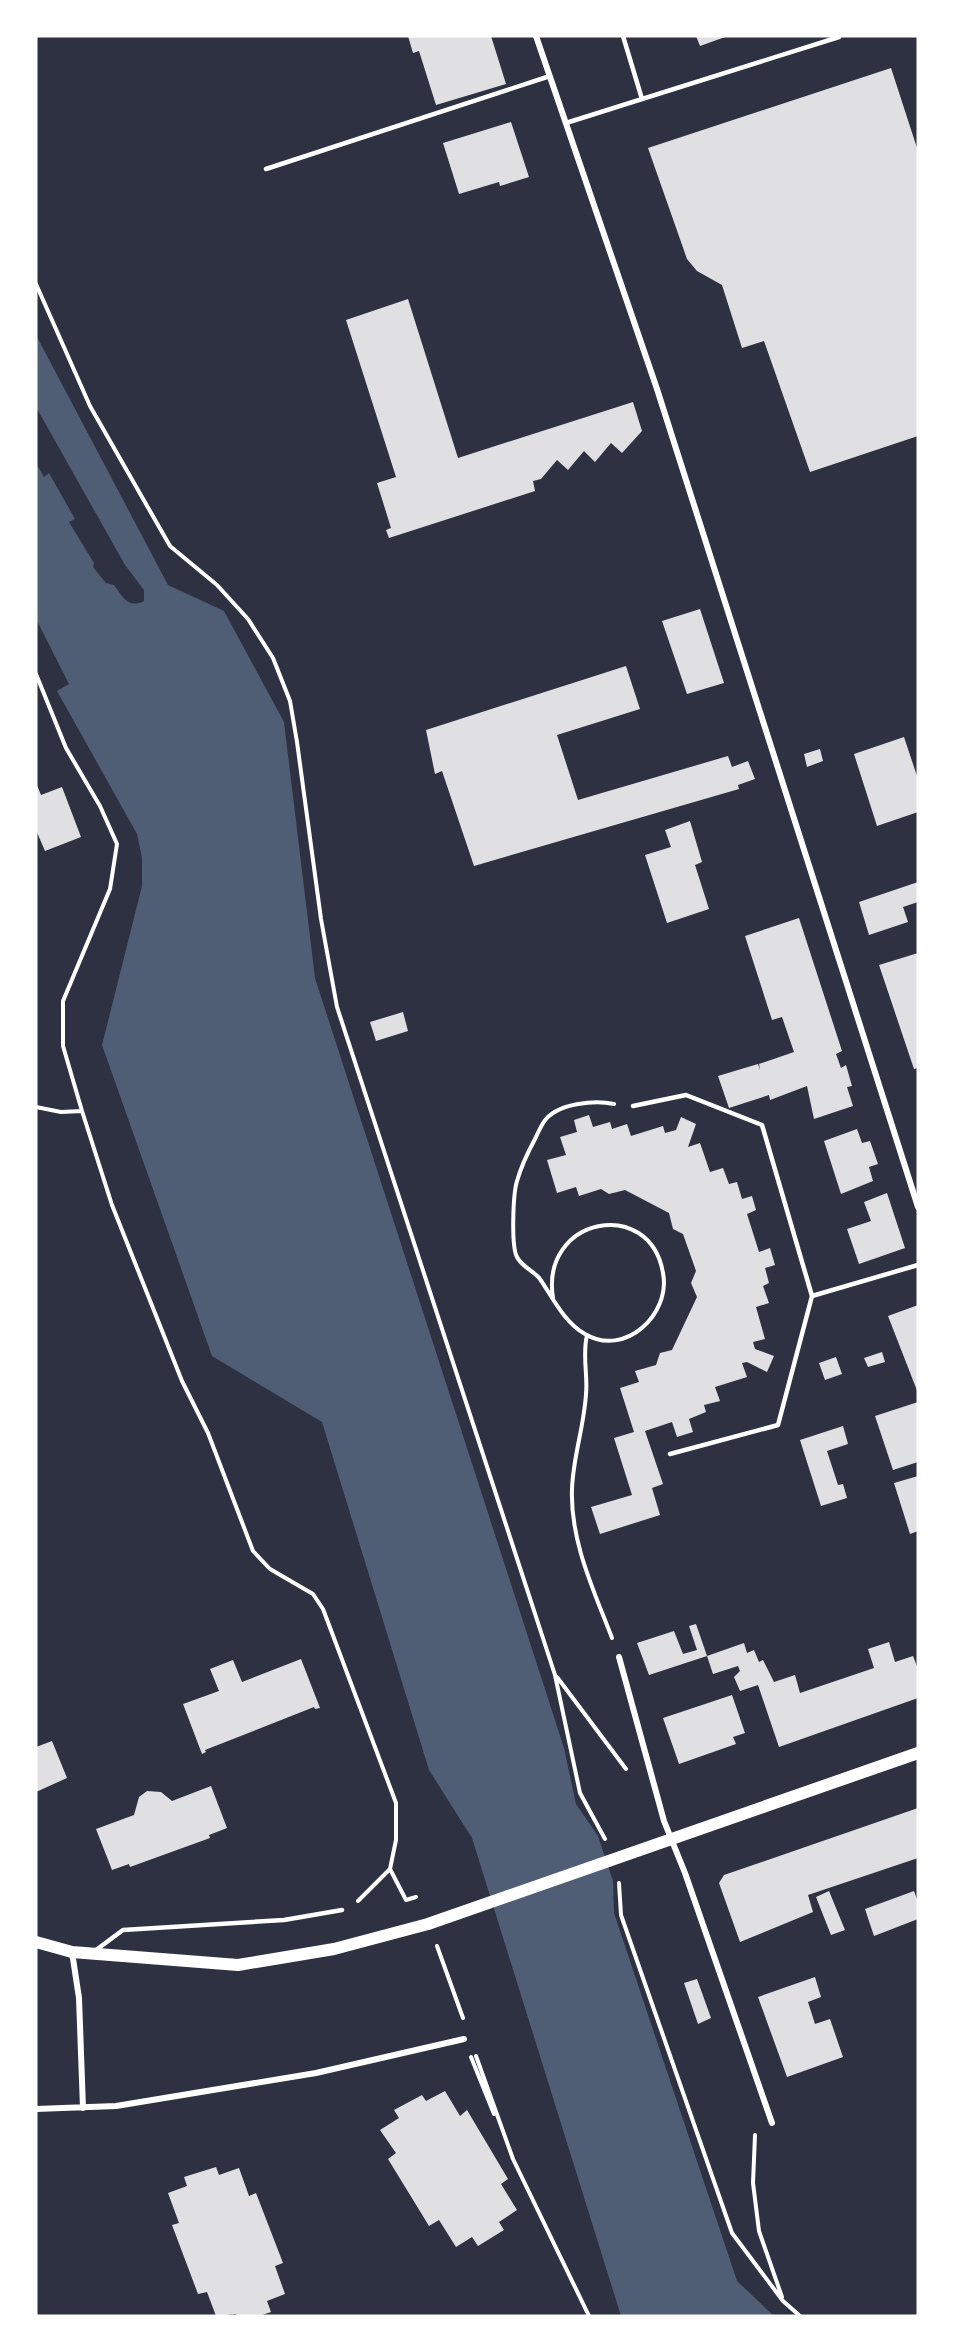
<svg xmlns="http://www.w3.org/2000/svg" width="954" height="2352" viewBox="0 0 954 2352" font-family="'Alegreya Sans',sans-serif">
<rect width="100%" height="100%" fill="#2d3142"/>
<!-- water -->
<path fill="#4f5d75" d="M36 335 168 585 224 611 284 722 315 978 564 1748 576 1804 598 1836 613 1881 614 1913 737 2281 774 2316H621L472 1838 429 1770 322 1422 212 1356 102 1045 142 886V858L137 834 57 691 69 684 36 619V463L44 477 49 473 75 519 69 522 94 563 93 567 106 583 114 585C123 597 128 609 144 601V590L125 565 36 407Z"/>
<!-- building -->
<path fill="#e0e0e3" d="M408 36H491L506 84 436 105 419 51 413 53Z
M696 36H728L700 46Z
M891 68 918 151V436L810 472 764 341 742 348 722 285 697 271 687 259 648 148Z
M511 122 529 177 500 186 499 182 459 194 443 143Z
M408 299 458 458 633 402 642 431 622 453 611 443 595 462 584 451 568 470 557 460 541 479 533 481 535 491 389 538 386 530 391 528 377 483 396 477 346 320Z
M700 609 724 683 687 694 662 621Z
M626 666 640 709 557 735 578 800 728 756 732 767 748 761 755 779 738 785 739 789 474 866 442 771 435 774 426 730Z
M904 737 918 779V812L877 826 854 754Z
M820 749 823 761 807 767 804 754Z
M36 783 41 795 62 787 81 837 45 851 36 830Z
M690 821 702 862 695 865 709 909 667 923 645 855 671 847 665 830Z
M918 882V902L903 907 908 922 869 935 859 902Z
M799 918 842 1051 836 1054 841 1068 846 1065 852 1086 847 1087 853 1106 814 1119 807 1086 770 1100 769 1095 729 1108 718 1076 758 1064 760 1070 759 1064 794 1052 782 1017 772 1020 745 936Z
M918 953V1068L914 1069 879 965Z
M403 1012 408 1031 376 1041 370 1022Z
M589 1115 593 1127 610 1122 612 1129 627 1124 631 1136 663 1126 665 1133 676 1130 681 1117 696 1124 688 1147 700 1143 710 1172 723 1168 729 1184 737 1182 742 1199 752 1196 756 1210 747 1214 759 1252 770 1248 775 1265 765 1268 769 1283 763 1286 769 1303 756 1307 765 1339 753 1342 755 1349 774 1356 767 1372 747 1362 742 1363 747 1377 715 1387 720 1401 704 1405 706 1412 689 1419 693 1432 677 1437 672 1422 645 1431 663 1484 652 1488 660 1515 600 1534 591 1507 632 1495 614 1438 634 1432 620 1388 639 1382 635 1371 656 1365 660 1353 672 1350 697 1297 691 1283 696 1271 683 1234 673 1229 669 1213 625 1190 609 1194 601 1189 579 1196 576 1187 557 1193 547 1160 566 1155 560 1137 577 1132 574 1120Z
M857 1129 862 1143 870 1141 878 1164 869 1167 873 1181 841 1194 824 1141Z
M887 1193 905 1248 859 1264 847 1229 871 1221 864 1202Z
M918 1305V1393L888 1316Z
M882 1352 885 1362 868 1367 864 1358Z
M836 1357 842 1374 825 1380 819 1363Z
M918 1402V1462L893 1470 875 1416Z
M843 1426 848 1444 827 1451 838 1485 843 1484 847 1498 821 1506 800 1440Z
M918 1476V1531L910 1534 894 1483Z
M696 1624 707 1656 649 1675 637 1643 674 1631 683 1654 697 1650 689 1626Z
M889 1642 895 1662 913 1656 918 1669V1698L779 1747 758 1685 740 1691 734 1677 740 1671 738 1666 713 1674 707 1656 744 1643 747 1653 754 1650 759 1662 763 1660 774 1682 795 1675 800 1693 874 1668 868 1649Z
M301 1659 320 1708 315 1709 314 1707 205 1750 206 1752 202 1754 183 1704 219 1691 210 1669 233 1660 242 1682Z
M732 1695 745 1733 733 1737 736 1744 679 1764 663 1718Z
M52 1741 67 1778 36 1792V1747Z
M211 1786 227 1828 209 1835 210 1838 130 1867 129 1864 112 1870 96 1829 134 1815 139 1797 147 1791 161 1792 172 1801Z
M918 1808V1858L808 1895 813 1912 740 1942 719 1883 724 1875Z
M829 1891 845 1930 831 1935 816 1897Z
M914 1891 918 1902V1919L874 1936 865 1909Z
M815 1977 821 1997 808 2002 815 2024 830 2019 843 2057 787 2077 758 1997Z
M697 1979 711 2018 698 2024 684 1983Z
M445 2091 460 2116 467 2110 508 2179 501 2184 517 2210 499 2222 504 2230 478 2246 472 2237 456 2247 439 2220 429 2226 388 2159 396 2153 380 2130 399 2118 394 2110 422 2095 426 2101Z
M216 2167 219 2175 239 2168 249 2196 256 2193 283 2263 275 2266 285 2294 267 2301 271 2312 259 2316H237L236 2314 216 2316 207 2292 198 2294 172 2225 179 2223 168 2193 187 2186 184 2177Z"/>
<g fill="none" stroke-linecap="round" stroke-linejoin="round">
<!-- path -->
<path stroke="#fff" stroke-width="4" d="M36 284 90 406 170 546 217 585 248 619 273 658 290 701 297 742 321 919 337 1007 555 1675 580 1793 605 1839
M36 674 66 748 100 806 117 844 110 889 63 1001V1046L82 1111 112 1205 182 1381 208 1433 253 1551 270 1569 313 1594 323 1609 396 1803V1840L390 1869 358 1901
M36 1107 61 1112 82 1111
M553 1298C540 1217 650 1196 663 1273 671 1314 625 1358 585 1334 564 1322 553 1298 540 1279 534 1271 522 1267 517 1257 511 1246 513 1194 517 1181 521 1167 528 1152 535 1139 538 1133 541 1125 546 1119 560 1103 595 1100 614 1104
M587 1335C582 1356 588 1374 586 1394 584 1427 573 1457 572 1489 570 1541 594 1591 612 1638
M557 1677 626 1769
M390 1869 406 1900 416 1897
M619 1883 621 1915 732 2233 783 2301 800 2316
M437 1946 463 2018
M476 2056 513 2159 589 2316
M471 2057 494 2114
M755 2135 753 2183 759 2231 782 2297"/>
<!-- service -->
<path stroke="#fff" stroke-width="4.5" d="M623 36 642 99
M566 123 839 37
M266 169 550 76
M633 1106 686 1095 762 1125 812 1296 918 1265
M670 1454 778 1425 812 1296
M96 1950 123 1930 284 1920 342 1910"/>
<!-- minor -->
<path stroke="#fff" stroke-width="6" d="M536 36 657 389 918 1207
M619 1657 664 1821 685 1873 772 2123
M72 1952 79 1998 83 2108
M36 2109 116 2106 316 2073 464 2039"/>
<!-- secondary -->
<path stroke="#fff" stroke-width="12" d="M36 1942 72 1952 238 1965 334 1949 428 1924 918 1753"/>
</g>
<!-- border -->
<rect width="954" height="2352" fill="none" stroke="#ffffff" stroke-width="75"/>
</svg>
